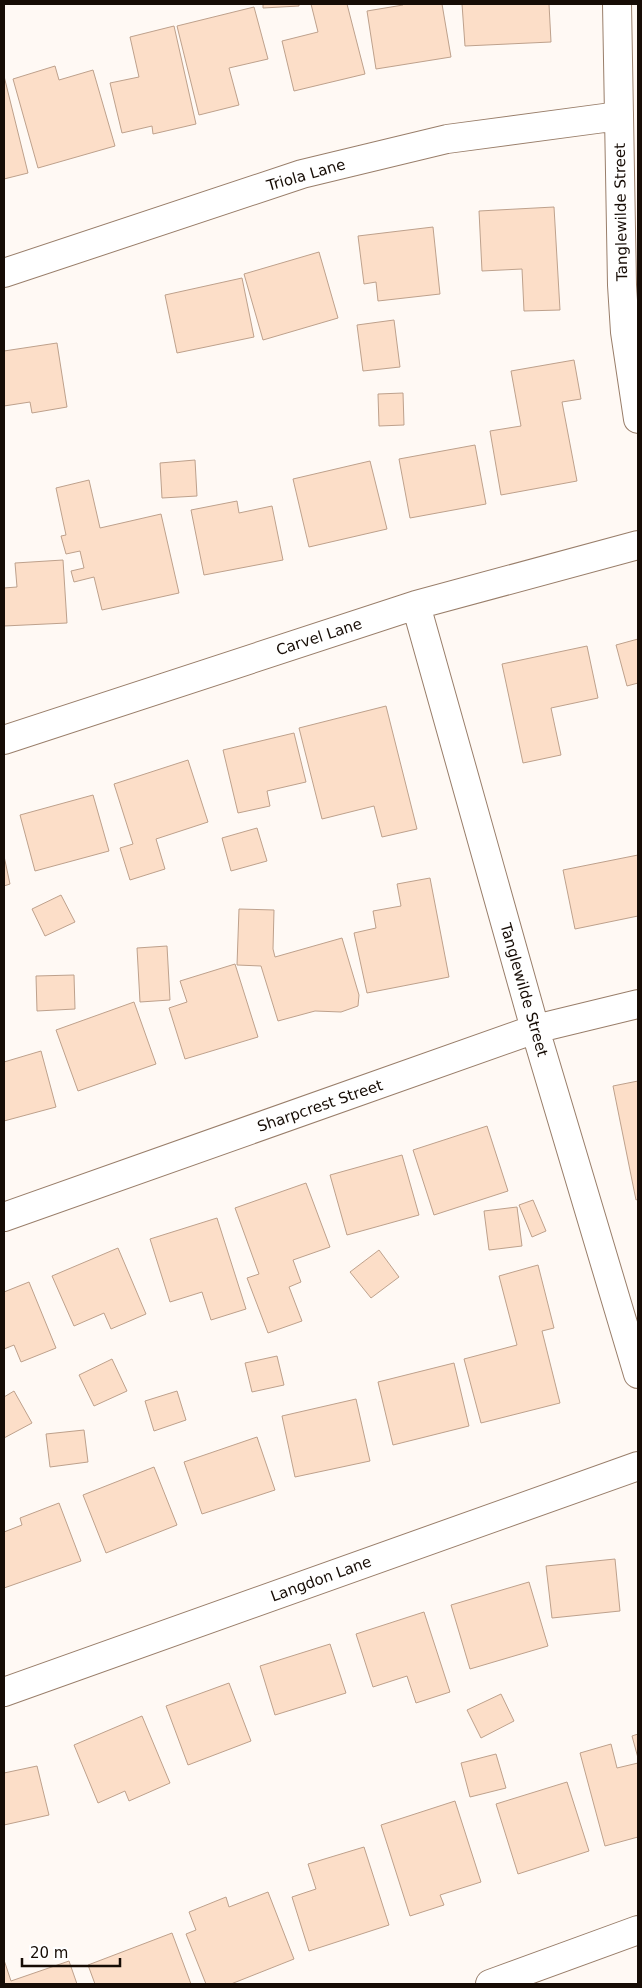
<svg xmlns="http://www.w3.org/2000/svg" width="642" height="1988" viewBox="0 0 642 1988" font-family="'DejaVu Sans',sans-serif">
<rect width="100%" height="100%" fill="#fff9f4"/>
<!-- building -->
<path fill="#fcdec8" stroke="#bea18c" d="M263 4H299V6L263 8Z
M311 4H347L365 74 294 91 282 41 318 32Z
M403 4H442L451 57 376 69 367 11 403 5Z
M462 4H549L551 42 465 46Z
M254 7 268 59 229 68 239 105 199 115 177 26Z
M174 26 196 124 153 134 152 126 122 133 110 83 139 77 130 37Z
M55 66 59 80 93 70 115 146 38 168 13 79Z
M4 76 28 173 4 179Z
M554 207 560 310 524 311 522 269 482 271 479 211Z
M433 227 440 294 378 301 376 282 364 284 358 236Z
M319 252 338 318 263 340 244 274Z
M242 278 254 337 177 353 165 295Z
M394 320 400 367 363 371 357 325Z
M57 343 67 407 32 413 30 402 4 406V351Z
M574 360 581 399 562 402 577 481 501 495 490 431 521 426 511 371Z
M403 393 404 425 379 426 378 394Z
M475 445 486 504 410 518 399 459Z
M195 460 197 496 162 498 160 463Z
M370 461 387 529 309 547 293 479Z
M89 480 100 528 161 514 179 593 102 610 94 577 74 582 71 571 84 568 80 551 66 554 61 536 66 535 56 488Z
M237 501 239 513 272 506 283 560 204 575 191 510Z
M63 560 67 623 4 626V588L17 587 15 563Z
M638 639V683L627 686 616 645Z
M587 646 598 698 551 708 561 755 523 763 502 664Z
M386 706 417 829 382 837 374 806 322 819 299 728Z
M294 733 306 782 267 791 270 806 238 813 223 750Z
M188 760 208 822 156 839 165 869 130 880 120 848 133 844 114 784Z
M93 795 109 851 35 871 20 815Z
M257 828 267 861 231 871 222 838Z
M638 855V916L575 929 563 870Z
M4 856 10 884 4 886Z
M430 878 449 977 367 993 354 933 376 928 373 911 401 906 397 884Z
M61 895 75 922 45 936 32 909Z
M239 909 274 910 273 949 275 957 342 938 359 995 358 1006 341 1012 315 1011 278 1021 261 966 237 965Z
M167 946 170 1000 140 1002 137 948Z
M235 964 258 1037 185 1059 169 1008 187 1002 180 981Z
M74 975 75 1009 37 1011 36 976Z
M134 1002 156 1064 78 1091 56 1030Z
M41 1051 56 1107 4 1121V1062Z
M638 1081V1199L636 1200 613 1086Z
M487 1126 508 1191 434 1215 413 1150Z
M402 1155 419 1215 347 1235 330 1175Z
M306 1183 330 1247 293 1260 301 1282 289 1287 302 1321 268 1333 247 1278 259 1274 235 1208Z
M533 1200 546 1231 532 1237 519 1205Z
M517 1207 522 1246 489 1250 484 1211Z
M217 1218 246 1309 211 1320 202 1292 170 1302 150 1239Z
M118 1248 146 1314 111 1329 104 1313 74 1326 52 1276Z
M379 1250 399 1277 371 1298 350 1272Z
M538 1265 554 1328 542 1331 560 1403 481 1423 464 1359 517 1345 499 1276Z
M29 1282 56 1348 21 1362 14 1345 4 1349V1292Z
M277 1356 284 1385 252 1392 245 1363Z
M112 1359 127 1391 94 1406 79 1375Z
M454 1363 469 1426 393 1445 378 1382Z
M14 1391 32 1423 4 1438V1397Z
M177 1391 186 1420 154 1431 145 1401Z
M356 1399 370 1461 295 1477 282 1416Z
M84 1430 88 1462 50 1467 46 1434Z
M257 1437 275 1490 202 1514 184 1462Z
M154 1467 177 1525 106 1553 83 1495Z
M59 1503 81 1561 4 1588V1532L22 1525 20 1518Z
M615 1559 620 1611 552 1618 546 1566Z
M529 1582 548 1646 470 1669 451 1605Z
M424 1612 450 1692 416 1703 407 1676 373 1687 356 1634Z
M330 1644 346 1693 275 1715 260 1666Z
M229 1683 251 1741 188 1765 166 1706Z
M501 1694 514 1721 481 1738 467 1710Z
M142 1716 170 1783 129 1801 125 1791 98 1803 74 1745Z
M638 1734V1758L632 1736Z
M611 1744 617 1768 638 1763V1837L605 1846 580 1753Z
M496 1754 506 1788 470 1797 461 1763Z
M37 1766 49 1815 4 1825V1773Z
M567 1782 589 1851 518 1874 496 1804Z
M455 1801 481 1882 440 1895 444 1905 410 1916 381 1825Z
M364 1847 389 1925 309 1951 292 1897 316 1889 308 1864Z
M268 1892 294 1959 231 1984H206L186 1934 196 1930 189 1912 226 1897 229 1907Z
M172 1933 191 1984H95L88 1965Z
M4 1960 11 1981 69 1961 77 1984H4Z"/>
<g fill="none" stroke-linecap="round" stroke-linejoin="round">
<defs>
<path id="street" d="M617 4 619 116
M416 605 535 1029 638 1374
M4 740 416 605 638 545
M4 1217 535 1029 638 1004
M4 1692 638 1466
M490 1984 638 1930"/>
<path id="secondary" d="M4 273 302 174 447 139 619 116 622 285 625 332 638 419"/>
</defs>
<!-- street casing -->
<use href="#street" stroke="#997e6a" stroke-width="30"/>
<!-- secondary casing -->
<use href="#secondary" stroke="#997e6a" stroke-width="30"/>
<!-- street -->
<use href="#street" stroke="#fff" stroke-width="28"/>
<!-- secondary -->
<use href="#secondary" stroke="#fff" stroke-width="28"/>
</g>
<g text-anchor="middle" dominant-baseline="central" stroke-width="5" stroke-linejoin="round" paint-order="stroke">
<!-- street labels -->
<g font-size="15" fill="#160c05" stroke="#fff">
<text transform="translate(306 175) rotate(-16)">Triola Lane</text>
<text transform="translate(621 212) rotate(-91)">Tanglewilde Street</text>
<text transform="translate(319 637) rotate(-18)">Carvel Lane</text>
<text transform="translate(524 990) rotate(74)">Tanglewilde Street</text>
<text transform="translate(320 1106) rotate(-19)">Sharpcrest Street</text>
<text transform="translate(321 1579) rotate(-20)">Langdon Lane</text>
</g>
</g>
<!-- border -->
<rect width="642" height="1988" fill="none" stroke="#160c05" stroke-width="10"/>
<!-- scale -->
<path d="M22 1958v8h98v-8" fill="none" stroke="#160c05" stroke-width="2.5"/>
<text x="30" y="1958" font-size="15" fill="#160c05" stroke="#ffffff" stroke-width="4" paint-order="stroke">20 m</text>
</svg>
